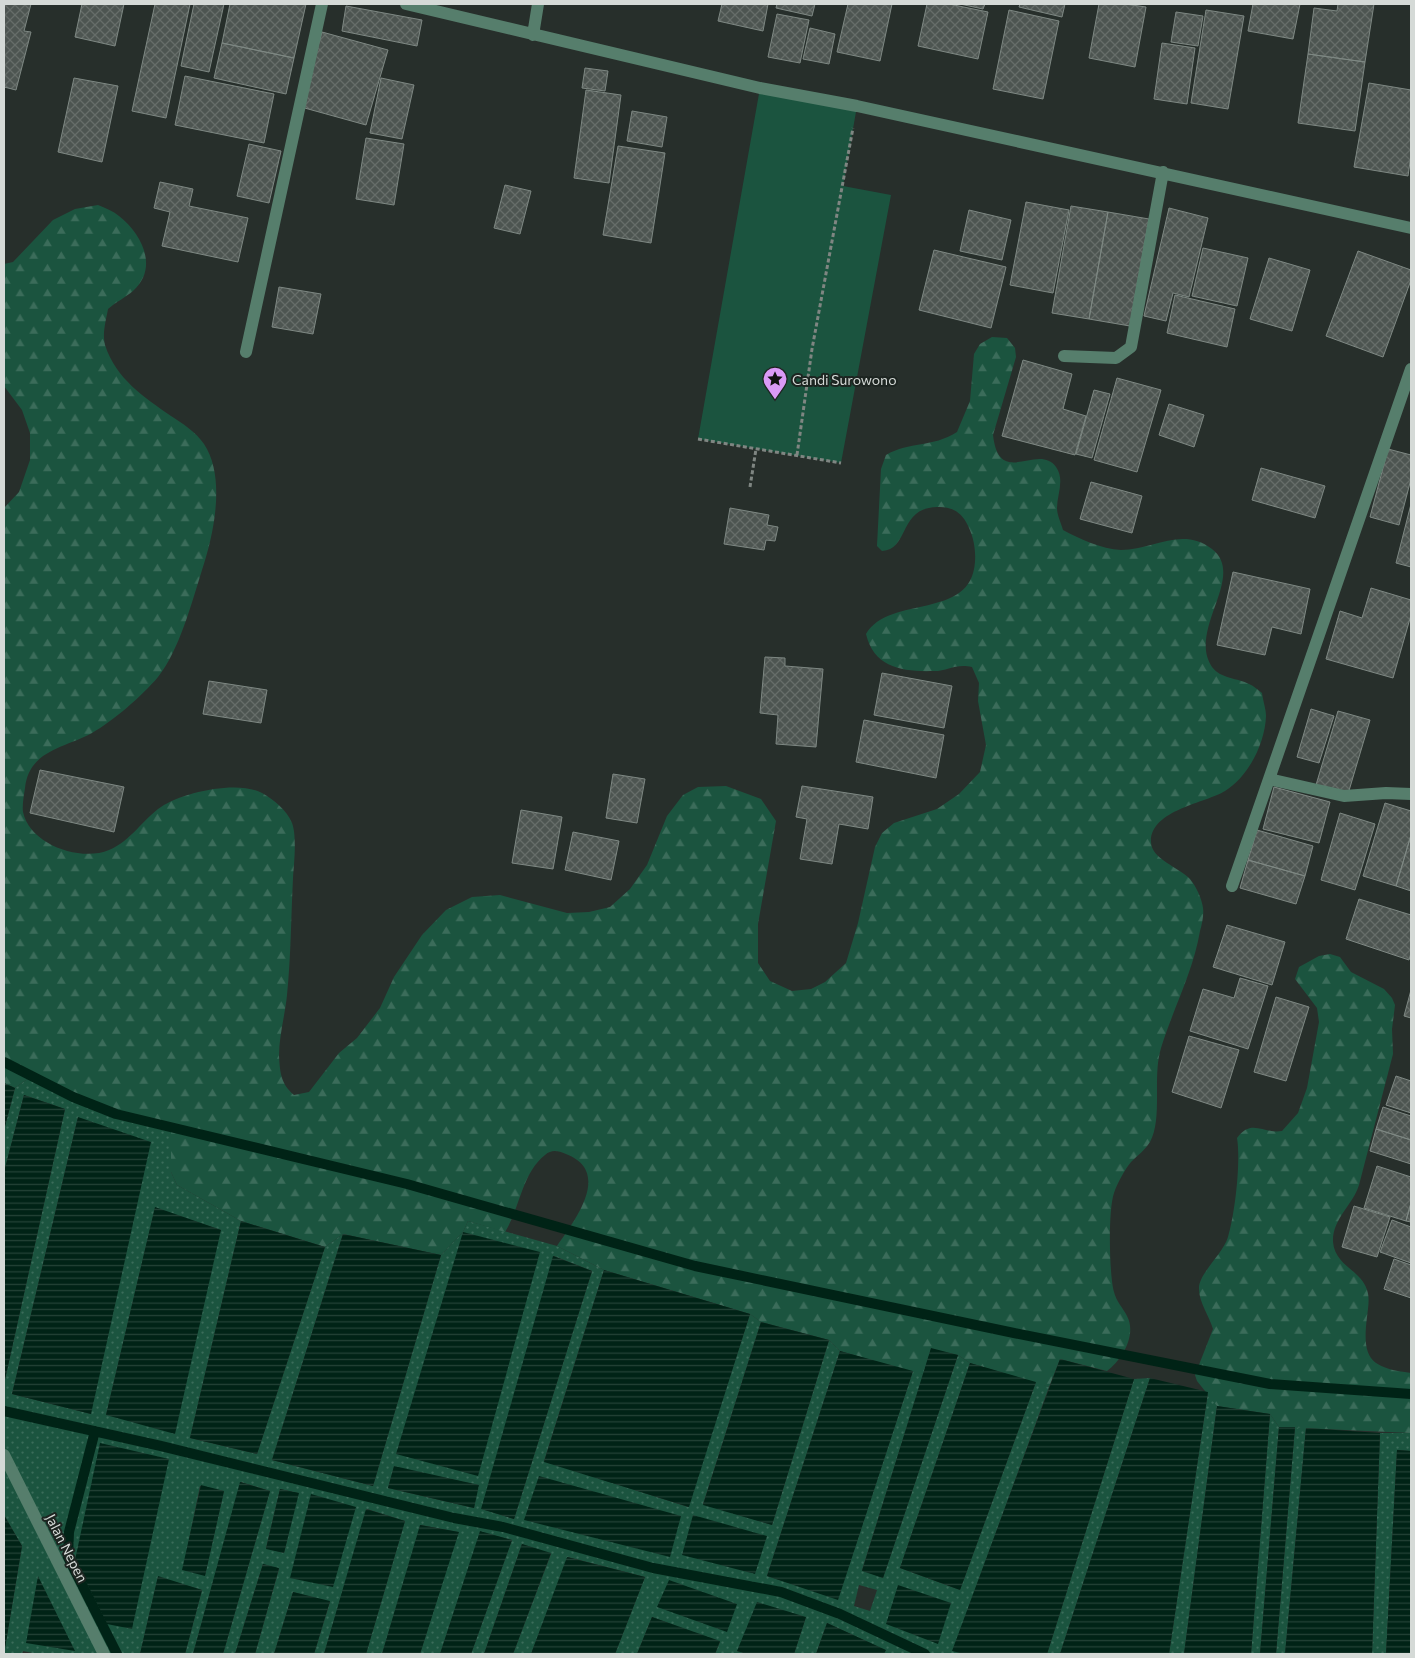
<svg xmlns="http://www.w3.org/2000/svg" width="1415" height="1658" viewBox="0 0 1415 1658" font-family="Commissioner,sans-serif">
<defs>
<pattern id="grass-dots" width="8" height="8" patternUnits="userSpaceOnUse" patternTransform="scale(1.25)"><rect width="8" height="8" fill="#1b543f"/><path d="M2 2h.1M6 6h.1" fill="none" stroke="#3b6c5a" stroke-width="1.8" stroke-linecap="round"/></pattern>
<pattern id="forest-firs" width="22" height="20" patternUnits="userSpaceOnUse" patternTransform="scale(1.25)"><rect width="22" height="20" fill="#1b543f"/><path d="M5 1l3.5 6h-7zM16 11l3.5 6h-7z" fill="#3b6c5a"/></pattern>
<pattern id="water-rules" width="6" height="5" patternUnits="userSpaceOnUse" patternTransform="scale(1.25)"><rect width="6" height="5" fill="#002316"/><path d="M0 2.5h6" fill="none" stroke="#244237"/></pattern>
<pattern id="building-cross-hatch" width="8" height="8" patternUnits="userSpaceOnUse" patternTransform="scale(1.25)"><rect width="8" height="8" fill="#4d5551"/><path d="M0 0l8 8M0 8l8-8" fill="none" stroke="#666d69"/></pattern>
</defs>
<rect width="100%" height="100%" fill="#272f2b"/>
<!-- grass -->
<path fill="url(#grass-dots)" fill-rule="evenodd" d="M30 1077 116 1114 171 1128V1172L177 1185 241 1221 190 1438 257 1454 325 1247 343 1234 272 1460 373 1486 441 1255 463 1232 468 1221 557 1246 604 1270 544 1461 688 1507 750 1314 761 1322 703 1504 772 1525 829 1340 840 1351 767 1576 838 1599 913 1371 923 1375 862 1570 883 1578 958 1355 970 1363 900 1568 960 1590 1036 1382 1049 1387 953 1650 964 1654H884L885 1650 827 1623 816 1654H794L806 1617 737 1651 747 1654H715L720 1642 652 1617 637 1654H615L645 1577 568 1557 531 1654H513L551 1554 522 1544 484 1654H471L512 1540 481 1532 440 1654H420L458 1532 421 1525 382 1654H366L405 1521 367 1509 324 1654H314L330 1602 293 1592 274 1654H255L279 1569 263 1564 235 1654H223L270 1491 241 1482 193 1654H185L202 1590 158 1577 140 1654H37L23 1651 22 1654H4L22 1546 4 1515V1384L65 1109 24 1095 4 1172V1130L15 1088ZM78 1117 91 1414 12 1394ZM155 1208 221 1230 106 1415ZM554 1256 592 1271 514 1519 482 1509ZM394 1467 478 1485 474 1508 388 1488ZM200 1486 224 1491 205 1575 183 1569ZM280 1489 298 1493 284 1553 266 1548ZM859 1585 877 1590 870 1611 854 1606Z
M1150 1378 1060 1654H1047L1134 1379Z
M1208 1392 1217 1406 1184 1654H1169Z
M1270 1414 1279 1427 1260 1654H1251Z
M1295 1427 1306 1428 1285 1654H1276Z
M1380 1433H1411V1451L1397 1450 1386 1654H1372Z"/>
<!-- forest -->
<path fill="url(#forest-firs)" d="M98 205C105 208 113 211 119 216 142 234 159 268 133 291 126 297 116 302 108 309 106 320 102 334 105 345 116 379 144 397 171 416 182 423 196 432 204 444 226 477 214 534 202 570 192 602 179 651 158 677 142 696 113 721 92 733 65 748 29 750 25 788 24 795 22 805 23 812 30 845 81 862 109 850 131 841 143 819 161 807 183 792 238 780 262 793 273 799 287 810 292 823 297 836 294 864 293 878 291 917 291 956 287 995 285 1015 279 1036 279 1056 280 1073 281 1084 294 1095L309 1092 339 1053 357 1038 380 1008 394 977 422 935 446 910 472 897 500 895 567 913 589 912 610 907 630 889 647 865 667 816 683 795 698 787 726 786 761 799 776 821 758 924V963L770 981 792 991 811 989 825 982 846 963 858 923 875 847 882 833 894 823 937 809 959 794 980 772 986 745 978 701 979 683 972 667C956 663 948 671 934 671 903 672 874 668 866 634 890 594 971 621 975 562 976 548 973 534 966 522 960 511 949 506 937 507 898 508 910 549 882 551L877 546 881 469 886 455C910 441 932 448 957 432L970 401 974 354 980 344 992 337 1007 338 1015 348 1016 357 993 435C999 489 1038 442 1056 467 1065 480 1057 494 1057 508 1057 515 1061 523 1063 530 1080 539 1101 549 1121 550 1153 550 1182 526 1212 549 1247 576 1187 630 1212 667 1221 679 1238 678 1249 684 1254 686 1258 690 1262 693 1263 701 1266 709 1266 716 1265 743 1249 776 1225 791 1206 803 1150 810 1151 842 1151 859 1180 868 1190 879 1196 886 1202 899 1203 908 1204 915 1202 924 1200 931 1193 972 1173 1009 1161 1048 1152 1078 1163 1117 1150 1142 1145 1150 1138 1155 1131 1162 1125 1169 1117 1184 1114 1193 1108 1210 1109 1274 1114 1292 1116 1301 1123 1308 1127 1316 1137 1335 1122 1360 1107 1371L1060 1359 1049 1387 970 1363 958 1355 931 1349 923 1375 840 1351 829 1340 761 1322 750 1314 604 1270 557 1246C574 1221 613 1172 566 1154 558 1151 552 1149 545 1155 522 1173 520 1208 505 1232L468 1221 463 1232 441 1255 343 1234 325 1247 241 1221 177 1185 171 1172V1128L116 1114 30 1077 15 1088 4 1083V508L19 492 30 460V433L22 410 4 386V264L13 262 53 220 75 209Z
M1330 954 1340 957 1351 972 1384 989 1392 998 1395 1005 1392 1029 1393 1054 1359 1185C1353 1205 1332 1219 1333 1242 1335 1266 1361 1270 1367 1290 1370 1298 1368 1308 1367 1317 1362 1358 1369 1368 1411 1373V1433L1279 1427 1270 1414 1217 1406 1197 1381 1195 1375 1213 1329C1209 1316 1199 1302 1199 1289 1198 1274 1223 1254 1228 1237 1235 1214 1241 1161 1237 1138 1252 1118 1262 1134 1282 1131L1298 1113 1307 1088 1319 1022 1317 1008 1295 979 1299 967 1319 956Z"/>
<!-- park -->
<path fill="#1b543f" d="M760 88 857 106 843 186 891 195 841 463 698 439Z"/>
<!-- water -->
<path fill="url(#water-rules)" d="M4 1083 15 1088 4 1130Z
M24 1095 65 1109 4 1384V1172Z
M78 1117 151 1142 91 1414 12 1394Z
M155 1207 221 1230 175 1434 106 1415Z
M241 1221 325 1247 257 1454 190 1438Z
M463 1232 540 1252 478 1476 396 1454Z
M343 1234 441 1255 373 1486 272 1460Z
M553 1256 592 1271 514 1519 481 1509Z
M604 1270 750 1314 689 1507 544 1462Z
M761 1322 829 1340 772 1525 703 1505Z
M931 1348 958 1355 883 1578 862 1571Z
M840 1351 913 1371 838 1600 767 1576Z
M1060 1359 1134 1379 1047 1654H964L952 1651Z
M970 1363 1036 1382 960 1590 900 1568Z
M1150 1378 1208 1392 1169 1654H1060Z
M1217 1406 1270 1414 1251 1654H1184Z
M1279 1427H1295L1276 1654H1260Z
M1306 1428 1380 1433 1372 1654H1285Z
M100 1443 169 1459 132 1629 107 1624 75 1560Z
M1397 1450 1411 1451V1654H1386Z
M394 1466 479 1485 474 1508 388 1488Z
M539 1476 681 1516 670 1557 524 1520Z
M240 1482 270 1491 223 1654H193Z
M201 1485 224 1491 205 1576 182 1570Z
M280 1489 299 1493 284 1553 266 1549Z
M311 1494 356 1507 333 1587 290 1578Z
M366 1509 405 1521 366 1654H324Z
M4 1515 22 1546 4 1654Z
M693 1515 767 1536 755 1574 682 1555Z
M420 1525 459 1532 420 1654H382Z
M480 1531 512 1540 471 1654H440Z
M522 1544 551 1553 513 1654H484Z
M567 1557 645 1577 615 1654H531Z
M263 1564 279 1568 255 1654H235Z
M38 1576 75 1651 26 1643Z
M158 1576 202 1590 185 1654H140Z
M669 1580 737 1604 727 1632 657 1607Z
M898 1585 951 1603 938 1644 886 1624Z
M293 1592 330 1601 314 1654H274Z
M757 1602 806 1617 794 1654H747L737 1651Z
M652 1617 720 1641 715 1654H637Z
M827 1623 886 1650 884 1654H816Z"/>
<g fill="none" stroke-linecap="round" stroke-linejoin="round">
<!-- stream -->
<path stroke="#002316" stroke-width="10" d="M4 1062 73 1097 116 1114 407 1184 695 1266 1014 1333 1270 1384 1411 1394
M4 1411 161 1446 454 1518 503 1527 653 1568 781 1592 840 1614 925 1654
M95 1431 69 1532 68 1557 117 1654"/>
</g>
<!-- building -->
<path fill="url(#building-cross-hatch)" stroke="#7e8883" d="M4 4H31L24 31 31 32 16 90 4 87Z
M82 4H124L115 46 75 37Z
M155 4H190L166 118 132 111Z
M194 4H224L209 72 181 66Z
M230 4H306L294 58 222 43Z
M722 4H768L763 31 718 21Z
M777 4H815L812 16 776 8Z
M848 4H892L880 61 837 52Z
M927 4H949L988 12 978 59 918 46Z
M960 4H985L983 9Z
M1020 4H1065L1062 17 1019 7Z
M1099 4H1125L1146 7 1135 67 1089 58Z
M1253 4H1300L1293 39 1248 31Z
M1338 4H1374L1365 62 1308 54 1314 8 1337 11Z
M346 6 422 20 417 46 342 31Z
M1009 10 1059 21 1043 99 993 89Z
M1206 10 1244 16 1228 109 1191 103Z
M1176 12 1203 16 1198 46 1171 42Z
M777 14 809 20 800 63 768 57Z
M810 28 835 34 829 64 803 59Z
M322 32 388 50 366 125 301 107Z
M222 43 294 58 286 94 214 78Z
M1162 43 1195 48 1187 104 1154 99Z
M1308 54 1365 62 1355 131 1298 123Z
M585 68 608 71 605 91 582 88Z
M185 76 274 94 264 143 175 125Z
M74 78 118 86 102 162 58 152Z
M381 78 414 85 402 139 370 133Z
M1369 83 1411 90V155L1408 176 1354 167Z
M586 90 621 95 609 183 574 178Z
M632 111 667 117 662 147 627 141Z
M366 138 404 144 394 205 356 199Z
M249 144 281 151 269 203 237 196Z
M618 146 665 153 651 243 603 235Z
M160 182 193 189 189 206 248 218 238 262 162 246 170 212 154 208Z
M505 185 531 191 520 234 494 228Z
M1026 202 1069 210 1053 293 1010 285Z
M1071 206 1108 212 1089 319 1052 313Z
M1169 208 1208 218 1189 297 1173 293 1166 321 1144 316Z
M969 210 1011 220 1002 260 960 251Z
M1108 212 1149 219 1130 326 1089 319Z
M1203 248 1248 258 1237 306 1192 296Z
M934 250 1006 267 991 328 919 310Z
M1358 251 1411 270V280L1383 357 1326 336Z
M1269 258 1310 270 1292 331 1250 319Z
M279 287 321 294 313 334 272 327Z
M1175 295 1235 309 1227 347 1167 333Z
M1023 360 1072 374 1063 409 1086 416 1075 455 1002 436Z
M1117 378 1161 390 1137 472 1094 460Z
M1094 390 1110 394 1092 458 1076 454Z
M1169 404 1204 415 1194 447 1159 435Z
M1388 449 1411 455V479L1399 525 1370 517Z
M1261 468 1325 486 1315 518 1252 500Z
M1091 482 1142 496 1132 533 1080 519Z
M1411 504V567L1396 563Z
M730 508 769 515 767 525 778 527 775 541 766 540 764 550 724 544Z
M1233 572 1310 589 1301 634 1272 627 1265 655 1217 645Z
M1371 588 1411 600V615L1393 678 1326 659 1340 611 1362 618Z
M765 657 785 658V666L823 669 816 747 776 744 778 715 760 713Z
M882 673 952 686 944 728 874 715Z
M209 681 267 690 261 723 203 714Z
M1311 709 1334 716 1319 763 1297 757Z
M1338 711 1370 720 1348 794 1316 785Z
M864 720 944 735 936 778 856 762Z
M40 770 124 787 114 832 30 813Z
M613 774 645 779 637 823 606 818Z
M802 786 873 797 868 829 839 824 832 864 800 859 807 819 796 817Z
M1274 787 1330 802 1319 843 1263 829Z
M1385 803 1411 811V835L1396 886 1363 876Z
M521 810 562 817 553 869 512 863Z
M1340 813 1375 824 1355 890 1321 880Z
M1257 830 1313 846 1305 876 1248 860Z
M573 832 619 841 611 880 565 870Z
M1411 835V891L1396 886Z
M1248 860 1305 876 1296 904 1240 888Z
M1359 899 1411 915V953L1409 960 1346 939Z
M1227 925 1285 942 1272 985 1213 967Z
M1240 978 1268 986 1248 1049 1190 1031 1203 989 1234 998Z
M1411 990V1018L1404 1016Z
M1276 997 1309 1007 1286 1081 1254 1072Z
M1189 1036 1239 1050 1221 1108 1172 1092Z
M1396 1076 1411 1081V1113L1386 1105Z
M1383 1107 1411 1116V1140L1376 1129Z
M1376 1129 1411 1140V1164L1370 1151Z
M1377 1166 1411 1177V1203L1406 1221 1364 1208Z
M1411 1203V1222L1406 1221Z
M1354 1206 1390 1217 1377 1257 1342 1247Z
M1392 1220 1411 1227V1263L1380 1252Z
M1394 1259 1411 1265V1298L1384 1289Z"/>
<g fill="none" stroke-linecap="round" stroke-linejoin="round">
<!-- path -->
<path stroke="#7f8682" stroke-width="3" stroke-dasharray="4 2.5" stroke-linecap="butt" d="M698 439 841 463
M797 455 812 349 853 128
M750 487 756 449"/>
<!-- minor -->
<path stroke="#567e6c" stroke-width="12" d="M406 4 760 88 857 106 1411 228
M533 35 538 4
M246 352 322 4
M1064 356 1116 358 1131 347 1163 172
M1269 779 1344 796 1386 793 1411 794
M1232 886 1411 369
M4 1455 104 1654"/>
</g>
<!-- icons -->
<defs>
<symbol id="sight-pin" viewBox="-11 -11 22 30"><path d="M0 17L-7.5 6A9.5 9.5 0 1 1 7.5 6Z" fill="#da9af6" stroke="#1d2521"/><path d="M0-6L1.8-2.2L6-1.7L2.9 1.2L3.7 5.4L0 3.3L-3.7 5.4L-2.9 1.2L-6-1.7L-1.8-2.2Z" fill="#111"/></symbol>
</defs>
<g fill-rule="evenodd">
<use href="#sight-pin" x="761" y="365" width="28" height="38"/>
</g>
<g text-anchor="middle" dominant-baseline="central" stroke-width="4" stroke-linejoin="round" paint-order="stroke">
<!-- poi labels -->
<g font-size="14" fill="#d5dad7" stroke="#1d2521" text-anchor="start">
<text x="792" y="379">Candi Surowono</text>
</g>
<!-- street labels -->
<g font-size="14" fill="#d5dad7" stroke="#1d2521">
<text transform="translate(67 1548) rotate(63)">Jalan Nepen</text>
</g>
</g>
<!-- border -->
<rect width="1415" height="1658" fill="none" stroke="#d5dad7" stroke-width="10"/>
</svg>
